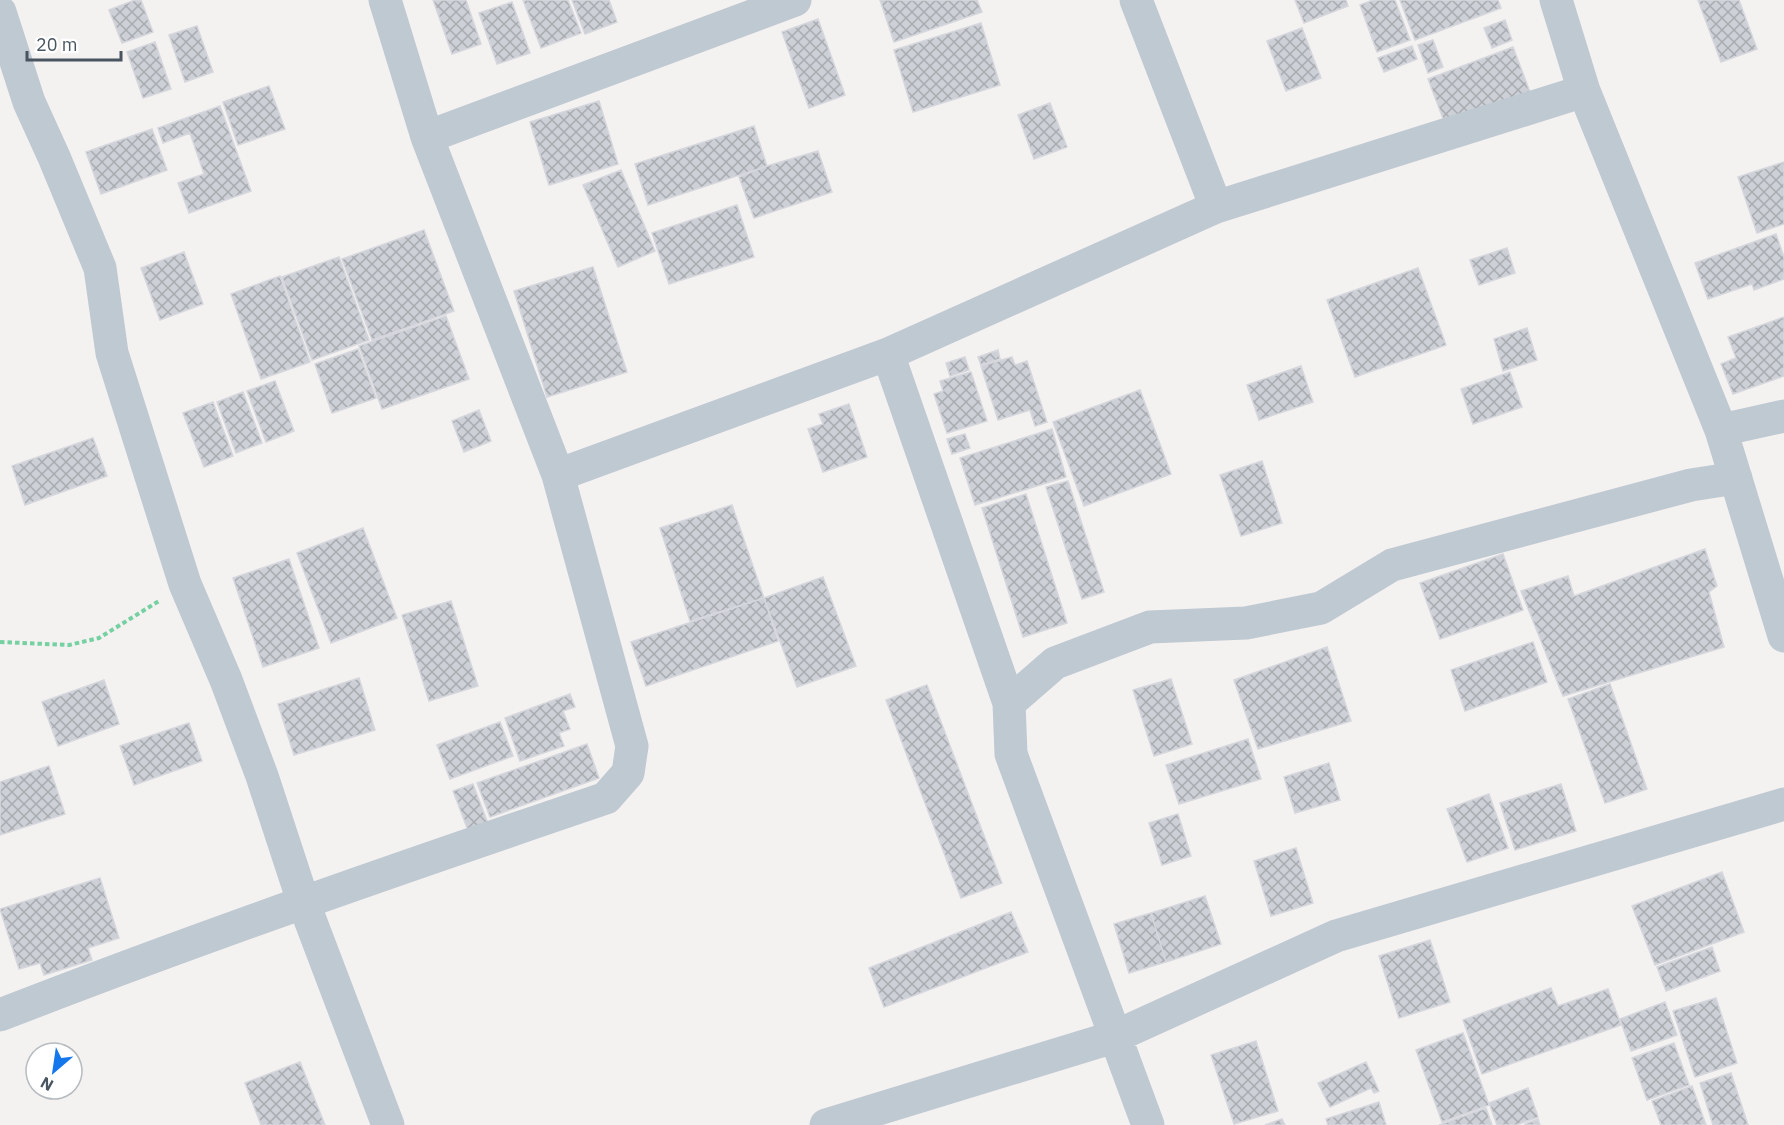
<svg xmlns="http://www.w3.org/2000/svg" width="1784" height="1125" viewBox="0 0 1784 1125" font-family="'IBM Plex Sans',sans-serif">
<defs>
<pattern id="building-cross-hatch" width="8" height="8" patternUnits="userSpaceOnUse" patternTransform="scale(1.5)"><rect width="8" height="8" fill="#cdd0d6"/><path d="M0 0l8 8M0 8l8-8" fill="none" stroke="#a8acb1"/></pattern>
</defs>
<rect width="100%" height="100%" fill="#f4f1f1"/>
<!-- building -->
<path fill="url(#building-cross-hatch)" stroke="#d5d7dd" stroke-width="1.5" d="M135 0H141L153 32 122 43 109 10Z
M433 0H466L481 44 452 54Z
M523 0H568L581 33 541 48Z
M572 0H609L617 22 585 34Z
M880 0H977L982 12 894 42Z
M1295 0H1346L1348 6 1304 23Z
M1373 0H1395L1410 40 1377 52 1360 5Z
M1400 0H1498L1501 8 1415 40Z
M1698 0H1739L1757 49 1721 62Z
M512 2 530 53 497 64 479 13Z
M818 19 845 95 809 108 782 32Z
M1505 20 1512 40 1492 48 1484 28Z
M981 23 1000 85 913 112 894 50Z
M197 26 213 72 185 82 169 35Z
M1302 28 1321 78 1286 91 1267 41Z
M1433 40 1443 67 1428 73 1418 45Z
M155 42 171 89 143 98 127 52Z
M1412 46 1417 59 1384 72 1378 58Z
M1513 47 1530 92 1445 124 1428 79Z
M269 86 285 129 238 145 223 102Z
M599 101 618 164 549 185 530 122Z
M1050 103 1067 147 1034 159 1018 115Z
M220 106 251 191 189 213 178 183 204 174 190 133 163 143 158 128Z
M754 126 767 166 648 205 635 164Z
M152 129 167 170 101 194 86 152Z
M818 151 832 192 754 218 739 177 767 166Z
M1784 162V224L1757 233 1738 177Z
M621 170 655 251 618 267 583 185Z
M737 205 754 257 669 284 652 233Z
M424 230 454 311 372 340 342 259Z
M1776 234 1784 257V279L1754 290 1752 284 1708 299 1695 263Z
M1507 248 1515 273 1479 285 1470 260Z
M184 252 203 304 160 320 141 268Z
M339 257 369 340 312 360 282 277Z
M593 267 627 372 547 397 514 291Z
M1418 268 1446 345 1355 377 1327 300Z
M280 276 310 362 261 379 231 294Z
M446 316 469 379 382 409 359 346Z
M1784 317V376L1733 394 1721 364 1736 358 1728 337Z
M1527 328 1537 360 1503 371 1494 339Z
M358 349 376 398 332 413 315 364Z
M998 350 1000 359 981 365 978 357Z
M965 357 969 370 950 376 946 363Z
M1012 357 1015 365 1027 361 1047 422 1035 426 1030 410 998 420 981 366Z
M1301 366 1313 402 1259 420 1247 385Z
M971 372 987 421 947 433 934 394 943 391 940 381Z
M1510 372 1522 407 1473 424 1461 389Z
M275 381 294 431 266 442 247 391Z
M1140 390 1171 474 1084 506 1053 422Z
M243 392 262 443 236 453 217 402Z
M213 402 233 456 204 467 183 413Z
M849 404 867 457 823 472 808 429 823 424 819 414Z
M479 410 491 441 464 452 452 421Z
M1052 429 1066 477 975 505 960 458Z
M965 434 970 448 952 454 947 439Z
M93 438 107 476 25 505 12 466Z
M1262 461 1282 523 1241 536 1220 475Z
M1068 481 1104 592 1082 599 1046 487Z
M1026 494 1067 623 1023 637 982 508Z
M732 505 764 598 690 621 660 528Z
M363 528 397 618 331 643 297 553Z
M1705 549 1717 586 1709 592 1724 647 1563 696 1521 591 1568 576 1574 596Z
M1503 554 1523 610 1440 639 1420 583Z
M289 559 319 648 263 667 233 578Z
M823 577 856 666 797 687 764 598Z
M764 598 778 641 646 686 631 642Z
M451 601 478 686 429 701 402 615Z
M1533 642 1547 682 1465 711 1451 670Z
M1327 647 1351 721 1258 749 1234 680Z
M359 678 375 730 294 755 278 704Z
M1171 679 1192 744 1154 756 1133 690Z
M104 680 119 724 58 746 42 702Z
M1610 684 1647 789 1605 803 1568 699Z
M927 685 1002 883 961 898 886 700Z
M570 694 575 707 563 711 570 729 559 733 564 746 520 761 505 718Z
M500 722 513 756 450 779 437 745Z
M189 723 202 761 134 785 120 746Z
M1248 739 1261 779 1179 804 1166 765Z
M587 744 599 778 490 817 477 783Z
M1329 763 1340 800 1295 813 1284 777Z
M49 766 65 814 0 835V782Z
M473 784 489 826 469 833 453 791Z
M1561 784 1576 831 1515 850 1500 803Z
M1489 794 1508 848 1467 862 1447 809Z
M1178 814 1191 856 1162 865 1149 823Z
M1296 848 1313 903 1271 916 1254 861Z
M1722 872 1744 932 1655 965 1632 906Z
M100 878 119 938 88 948 92 960 44 975 40 963 19 969 0 909Z
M1205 896 1221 944 1166 962 1151 913Z
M1011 912 1028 952 884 1007 869 968Z
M1151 913 1166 962 1129 973 1114 924Z
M1430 940 1450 1002 1399 1018 1379 956Z
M1712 947 1720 971 1666 991 1657 967Z
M1551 988 1558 1006 1608 989 1621 1025 1482 1074 1463 1020Z
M1716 998 1737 1063 1695 1077 1673 1011Z
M1665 1002 1677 1035 1631 1051 1620 1019Z
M1463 1033 1489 1105 1442 1122 1416 1050Z
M1256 1041 1278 1111 1234 1124 1211 1055Z
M1674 1043 1689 1085 1647 1100 1632 1058Z
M300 1062 325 1125H261L245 1083Z
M1366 1062 1379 1091 1374 1093 1371 1088 1330 1107 1318 1083Z
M1731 1073 1748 1125H1713L1700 1083Z
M1692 1086 1706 1125H1661L1652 1101Z
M1528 1088 1538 1117 1516 1125H1497L1489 1103Z
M1379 1102 1386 1125H1328L1326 1119Z
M1486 1108 1492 1125H1439Z
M1282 1119 1285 1125H1265Z
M1538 1119 1540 1125H1525V1124Z"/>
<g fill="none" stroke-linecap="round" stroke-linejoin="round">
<!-- path -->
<path stroke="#76d1a2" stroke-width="4" stroke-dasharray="4.5 3" stroke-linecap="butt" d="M0 642 69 645 99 638 159 601"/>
<!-- minor -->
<path stroke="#bfc9d1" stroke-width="33" d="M1136 0 1216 207
M1556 0 1584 91 1721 430 1784 636
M0 12 29 102 54 157 100 268 112 353 185 584 226 680 262 776 303 901 388 1125
M427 137 795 0
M888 354 1009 703
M1721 430 1784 416
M558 475 888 354 1216 207 1584 91
M0 1015C200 937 403 867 606 798L628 773 632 746 558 475 427 137 385 0
M826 1125 1114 1037 1336 936 1784 804
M1148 1125 1011 754 1009 703 1055 663 1150 627 1246 623 1321 608 1392 565 1691 485 1736 478"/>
</g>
<!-- north arrow -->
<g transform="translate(54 1071) rotate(209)"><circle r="28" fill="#ffffff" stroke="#b6bbbf" stroke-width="1.5"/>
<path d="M0-4.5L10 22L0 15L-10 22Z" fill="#1477eb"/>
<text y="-9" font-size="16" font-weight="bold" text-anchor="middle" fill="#485560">N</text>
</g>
<!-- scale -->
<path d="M27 51v9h94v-9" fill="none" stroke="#485560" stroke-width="3"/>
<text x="36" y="51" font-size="18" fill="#485560" stroke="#ffffff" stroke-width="4.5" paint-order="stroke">20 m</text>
</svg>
